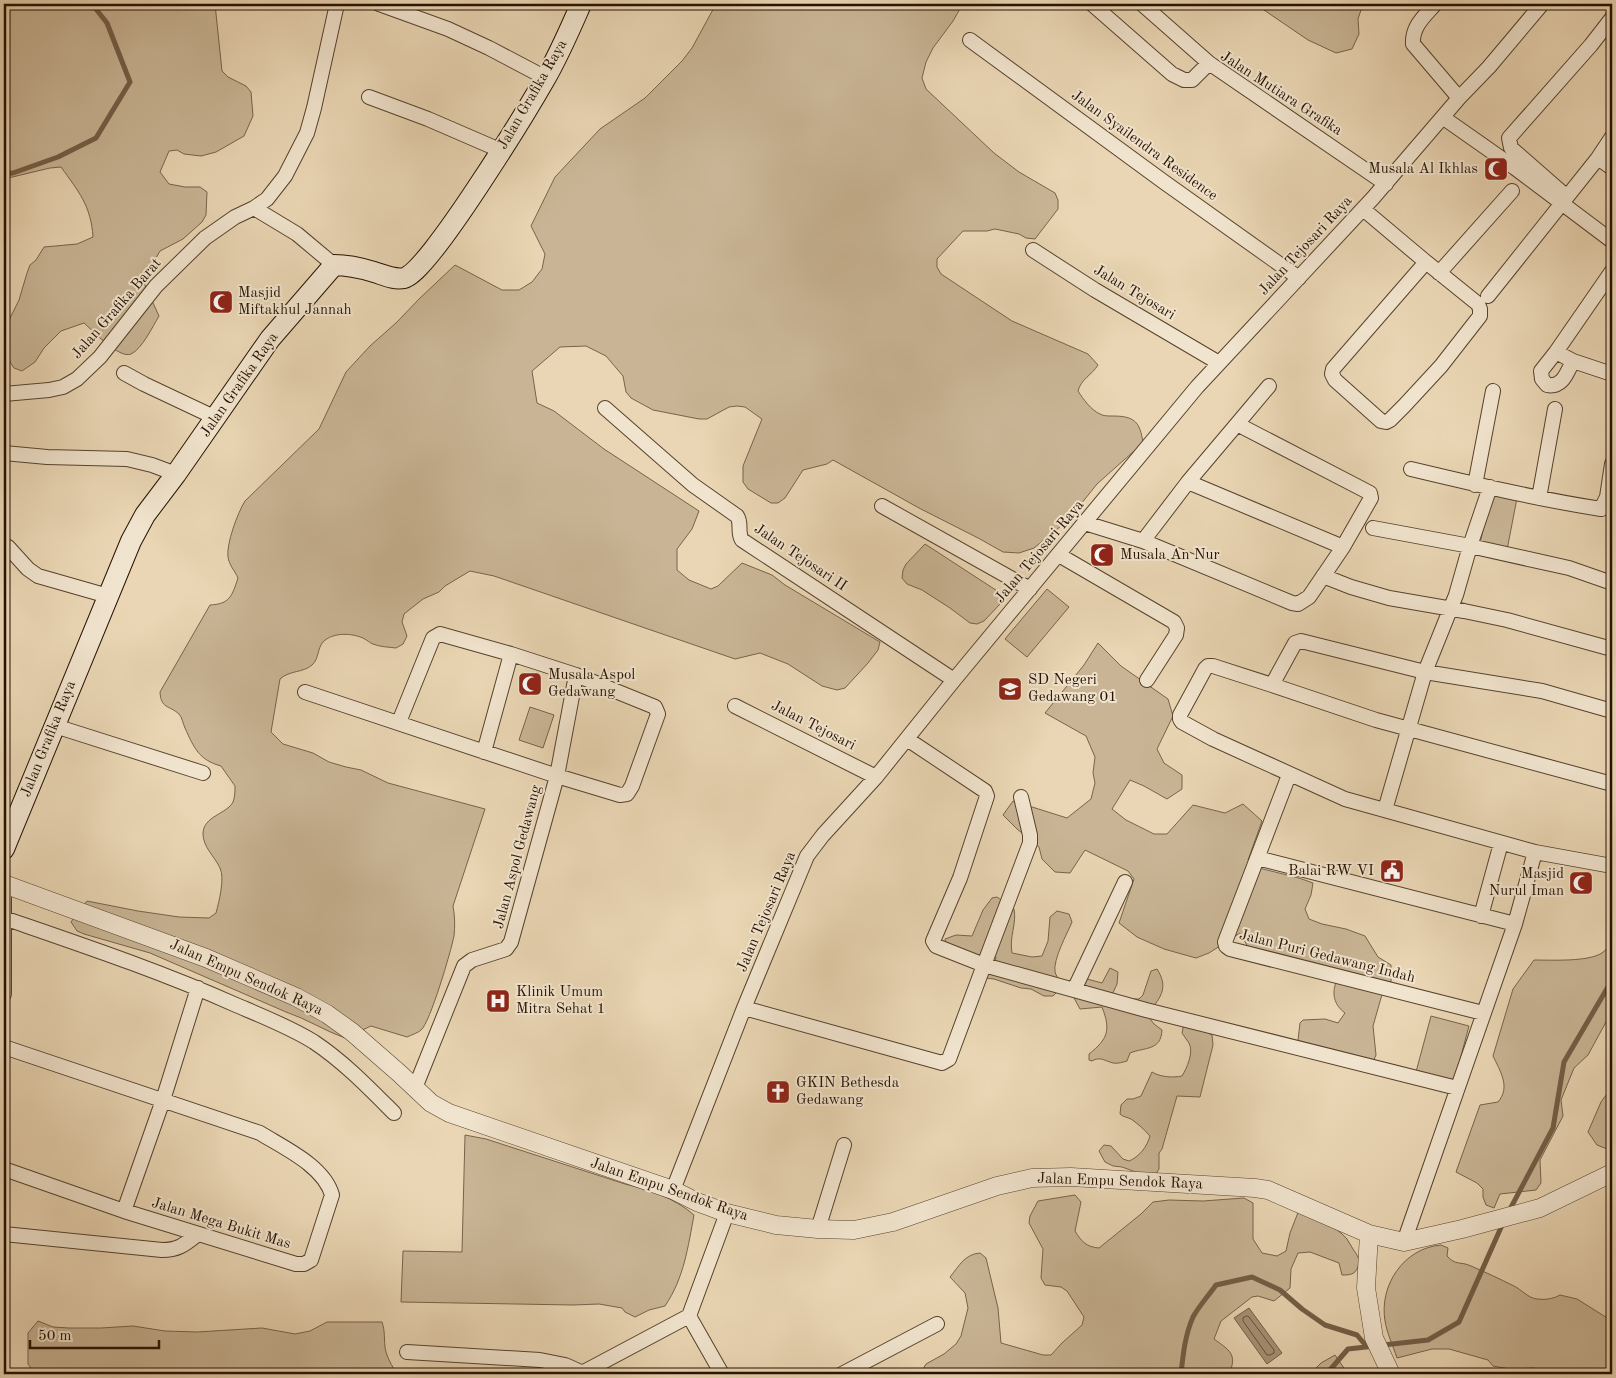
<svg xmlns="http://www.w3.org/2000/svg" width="1616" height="1378" viewBox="0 0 1616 1378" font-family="'Old Standard TT',serif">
<rect width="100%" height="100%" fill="#ead6b4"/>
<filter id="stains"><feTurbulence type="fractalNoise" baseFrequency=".004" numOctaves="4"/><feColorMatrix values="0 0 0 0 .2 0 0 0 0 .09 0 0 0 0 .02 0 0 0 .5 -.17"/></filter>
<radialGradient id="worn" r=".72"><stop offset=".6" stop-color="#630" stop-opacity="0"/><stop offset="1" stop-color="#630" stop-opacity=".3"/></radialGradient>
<!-- green -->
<path fill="#c9b595" stroke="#77634a" d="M4 4H215L222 71 228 77 246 86 251 92 253 116 244 136 216 152 201 156 184 154 177 150 169 151 160 172 169 184 185 187H200L207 192 206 215 202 222 183 239 160 251 143 281 159 316C153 326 142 349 131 354 119 359 93 331 84 323L61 331 44 348 35 362 22 371 14 368 10 362 5 339 7 324 19 300 27 273 30 265 36 260 44 247 77 244 93 237C91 206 79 192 61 167L50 168 4 179Z
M716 4H965L961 7 953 21 933 48 926 62 922 78 926 89 994 153 1019 172 1055 193 1058 200V209L1035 239 1026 238 1019 234 995 229 987 231H963L937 259V267L941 274 1012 321 1088 354 1098 365C1092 375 1081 379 1078 391 1083 399 1091 410 1100 414 1103 416 1108 416 1112 416 1134 416 1140 421 1143 443L1097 484 1073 514 1061 526 1034 548 1019 553 1003 552 980 539 919 508 833 460 827 464 803 470 785 498 778 503H771L748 489 743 482V466L762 419 745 407 737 406 729 407 707 419H699L653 410 631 398 626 392 623 376 606 356 586 346 560 347 532 371 537 403 554 411 604 449 699 511 692 529 677 549V570L689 580 711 589 718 586 742 563 772 575 785 585 880 642 878 650 868 663 845 688 837 690 822 686 788 664 760 653 735 659 494 576 470 571 445 586 439 592 423 599 404 614 402 622 407 636 403 644 396 648C389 647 380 647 373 644 370 643 367 640 363 638 351 633 333 632 323 642 317 649 319 659 312 665 303 673 290 670 280 679L271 732 283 744 313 753 329 762 346 767 361 770 388 783 485 809 453 906C455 917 455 926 454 936 451 951 430 1023 421 1030 418 1033 411 1035 407 1037L371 1026 345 1038C325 1031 307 1019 286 1012L150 953 84 934 77 931 71 922 87 901 138 911 179 917 209 918 216 913C219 902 225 878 220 868 215 857 203 847 203 834 203 816 227 814 233 802 235 797 235 791 235 786L221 766C199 760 194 748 185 728 183 724 182 717 179 714 169 705 161 709 160 692L210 605C230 604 232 596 238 578 235 571 229 565 228 557 226 544 238 512 245 501L319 429 346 372 370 346 397 322 419 299 455 265 502 290H519L532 282 542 269 545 254 531 226 555 177 600 129 645 98 682 61 692 48Z
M1243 4H1363L1358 19 1359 34 1352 49 1336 53 1308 40 1261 8 1246 6Z
M1491 492 1517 498 1507 550 1480 544Z
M925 544 1005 596 1001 603 984 621 977 624 970 623 950 608 922 590 907 584 902 578 903 570 906 564Z
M1047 589 1069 607 1027 657 1005 639Z
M1098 643 1121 666 1168 699 1173 716 1157 749 1164 763 1182 775V789L1167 799 1144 786 1130 780 1112 809 1126 820 1154 834H1167L1193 805 1225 813 1243 804 1262 821 1248 860 1259 868 1299 878 1313 883 1311 895 1305 909 1309 919 1322 924 1346 929 1365 936 1378 957 1391 965V982L1379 980 1248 947 1240 933 1209 953 1196 958 1164 949 1137 937 1119 923 1134 879 1128 871 1085 850 1070 873 1055 872 1042 859 1039 847 1017 829 1003 815 1013 801 1067 818 1091 799 1095 783 1093 773 1095 757 1086 736 1045 713 1084 665Z
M530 707 554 715 543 748 519 740Z
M997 897 1014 909C1017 924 1009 936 1012 953L1032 957 1042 956 1048 941 1050 917 1057 911 1069 914 1072 922C1067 934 1053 959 1055 972 1056 976 1059 979 1061 982L1057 992 1053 996H1044L1031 989 1021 988 994 979 985 978 995 961 996 957 993 954 981 957 946 944 945 939 956 935 972 936 983 910 992 898Z
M1612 940V1011L1588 1055 1574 1068 1561 1100 1563 1116 1540 1160 1541 1183 1536 1190 1500 1194 1494 1208 1486 1205 1483 1197V1189L1477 1183 1456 1172 1480 1105 1498 1102C1511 1087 1500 1071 1493 1056L1513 989 1534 960C1552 960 1588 962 1602 953 1607 950 1609 944 1612 940Z
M1110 968 1118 972 1117 984 1112 995 1121 999H1139L1143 995 1151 971 1157 969C1170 989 1159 999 1147 1015L1154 1024 1162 1030C1161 1051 1145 1047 1130 1053L1127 1061C1123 1062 1118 1064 1113 1063 1105 1061 1100 1056 1092 1061L1089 1060V1054C1108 1039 1111 1030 1102 1007L1080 1009 1073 996 1082 979H1087L1102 983Z
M1337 980 1383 991 1373 1026 1376 1055 1373 1062 1301 1045 1298 1040 1300 1023 1303 1020 1325 1019 1338 1023 1345 1013C1334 1005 1331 993 1337 980Z
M1431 1016 1469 1026 1454 1082 1416 1072Z
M1184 1023 1196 1026 1212 1035 1213 1045 1200 1097 1177 1096 1162 1149 1159 1153V1169L1154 1177 1141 1174 1122 1167 1113 1166 1105 1162 1099 1151 1104 1145 1111 1146 1123 1159 1129 1161C1139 1157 1147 1147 1150 1136 1144 1129 1138 1124 1131 1119 1127 1117 1123 1117 1120 1114L1121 1105 1127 1099H1133L1141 1096 1152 1072C1160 1077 1173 1078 1182 1076 1187 1068 1194 1052 1189 1043 1187 1040 1184 1036 1182 1033Z
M1612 1087V1151L1597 1145 1588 1132 1601 1102Z
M465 1135 486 1139 625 1184C649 1190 675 1198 694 1215 688 1247 684 1278 665 1306L649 1310 635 1317 625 1312 622 1308 599 1304 573 1305 401 1302 403 1251 462 1252Z
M1075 1195 1081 1202 1075 1231C1081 1241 1086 1247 1099 1248L1141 1214 1153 1202 1169 1200 1203 1201 1244 1198 1253 1203V1239L1262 1253 1277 1256 1286 1251 1290 1233 1299 1210C1315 1218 1335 1225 1347 1239 1349 1242 1351 1246 1353 1249 1357 1255 1361 1260 1358 1267 1355 1275 1349 1275 1342 1275L1339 1263 1310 1252 1298 1253 1291 1269 1290 1288 1274 1301 1258 1296 1252 1297 1221 1321 1214 1339C1229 1350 1238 1354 1229 1374H920L926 1364 944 1354 956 1344 961 1336 968 1308 965 1293 950 1277C959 1266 965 1254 980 1253L986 1258 998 1308 1001 1343 1043 1355H1051L1062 1343 1082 1325 1084 1317 1067 1291 1061 1287 1045 1285 1041 1278 1043 1249 1029 1223 1030 1216 1038 1201Z
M1441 1245 1448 1248 1447 1256C1456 1266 1460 1261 1471 1266 1485 1272 1500 1279 1514 1286 1522 1290 1528 1298 1537 1299 1545 1300 1553 1299 1560 1295L1577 1299 1612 1321V1374H1546L1534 1368 1510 1369 1493 1366 1488 1360 1449 1349H1432L1397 1358C1393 1346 1387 1333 1385 1321 1379 1285 1404 1248 1441 1245Z
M38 1321 53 1327 69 1328H101L133 1326 165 1331 197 1332 262 1328 295 1334 310 1331 327 1322H382C385 1331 384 1337 385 1347 386 1356 392 1366 397 1374H35L28 1364V1333Z
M1335 1355 1348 1374H1310L1321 1363Z"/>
<!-- water -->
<path fill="#a79377" stroke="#735f47" d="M1249 1308 1282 1353 1267 1364 1234 1318Z"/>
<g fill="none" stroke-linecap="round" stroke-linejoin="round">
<!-- shore -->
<path stroke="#66523c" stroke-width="1" d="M1247 1316 1249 1317 1274 1350V1353L1270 1355H1267L1243 1321V1318Z"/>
<!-- stream -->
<path stroke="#735f47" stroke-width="5" d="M4 174 13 173 58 157 96 138 130 82 107 23 92 4
M1508 1213 1553 1128 1564 1062 1612 980
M1181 1374C1183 1355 1185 1335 1193 1317 1199 1306 1209 1295 1216 1285L1252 1277 1280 1290 1302 1309 1325 1325 1357 1335 1367 1347
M1328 1374 1329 1371 1348 1349 1428 1340 1459 1322 1503 1223"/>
<defs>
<path id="minor" d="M379 4 448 29 489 48 546 78
M1092 4 1172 74 1184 80H1192L1209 63 1386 184
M1142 4 1209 63
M1435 4C1424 17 1412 26 1413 44L1459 98
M970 40 1164 182 1299 278
M369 97 428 119 502 151
M1448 121 1515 168 1612 241
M1598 158 1612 168
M1567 197 1511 148 1509 138 1591 45 1612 18
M254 208 297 234 334 265
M1363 209 1426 262 1333 369 1332 374 1335 380 1381 421 1386 422 1390 420 1404 406 1441 366 1480 316V309L1478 304 1426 262
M1033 250 1095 290 1219 363
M1612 271 1556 352 1573 361 1612 374
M1439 273 1512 191
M1488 296 1598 158 1612 137
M1556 352 1541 371 1542 379 1547 385C1563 388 1567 372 1573 361
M124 373 144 384 216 418
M4 394 49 390 63 387 77 379 100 357 156 286 205 238 235 217 254 208 267 199 285 176 307 133 314 108 337 4
M605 408 693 485 737 516C742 523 737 532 742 540L954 680
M1237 424 1269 386
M4 453 47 457 127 459 152 465 176 474
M1411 469C1474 484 1537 499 1601 509L1607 497 1612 464
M1188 482 1343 547
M1475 485 1493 391
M1490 487 1470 546 1569 568 1612 583
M1539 498 1555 409
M882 506 1030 589
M1085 523 1143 541 1292 603 1298 604 1309 597 1343 547 1371 498 1370 493 1237 424 1188 482 1143 541
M1373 528 1470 546 1456 595 1425 672 1385 810
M4 545 8 547 28 569 38 576 108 596
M1059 555 1174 622 1177 628 1176 635 1147 680
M1323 576 1351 587 1389 598 1464 611 1507 620 1612 649
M1272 685 1213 666H1208L1205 669 1180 715V719L1182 722 1213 739 1345 799 1535 852 1515 924 1404 1242
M305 692 557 776 576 675
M735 706 876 777
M1612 711 1542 691 1425 672 1301 641 1295 643 1272 685 1376 720 1612 784
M399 722 433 638 440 634 511 654 576 675 655 707 658 714 632 786 627 794 620 795 557 776 511 942 506 949 472 960 464 966 415 1088
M55 726 203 773
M484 752 511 654
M1289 775 1225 942 1226 946 1230 949 1483 1013
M1021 797 1030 835V843L984 965 1146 1010 1457 1088
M1535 852 1612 866
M1257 858 1515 924
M1481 916 1501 843
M4 918C82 945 160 971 236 1005 262 1016 290 1027 314 1042 344 1062 369 1088 394 1113
M1074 990 1125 882
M4 994V884
M744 1008 942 1063 949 1059 984 965 936 946 933 941 960 878 987 796 985 791 907 739
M4 1047 260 1133C284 1148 324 1166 332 1195L311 1260 304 1264H296L124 1211 4 1169
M673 1190 744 1008 807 856 823 835 876 777 954 680 1197 387 1373 198 1459 98 1489 67 1542 4
M124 1211 163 1100 198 988
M818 1229 844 1145
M4 1234 162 1250C179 1250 185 1244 198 1234
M689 1316 727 1213
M689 1316 722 1374
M407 1352 540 1360 565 1365 583 1373
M580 1374 689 1316
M842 1374 937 1324"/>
<path id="tertiary" d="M4 884 206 958 296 997 327 1014 352 1032 399 1073 431 1103 449 1113 673 1190 697 1202 727 1213 776 1225 818 1229 854 1230 893 1222 997 1186 1032 1178 1071 1177 1255 1188 1268 1190 1369 1234 1404 1242 1462 1229 1540 1208 1612 1173
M1369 1234 1366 1288 1374 1338 1391 1374"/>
<path id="secondary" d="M4 849 131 541 145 515 176 474 270 339 334 265C348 265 361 268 374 272 384 275 394 280 404 278 427 275 529 107 545 79 559 55 570 29 581 4"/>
</defs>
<!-- minor casing -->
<use href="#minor" stroke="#56422d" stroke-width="16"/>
<!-- tertiary casing -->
<use href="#tertiary" stroke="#56422d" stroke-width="19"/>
<!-- secondary casing -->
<use href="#secondary" stroke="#251100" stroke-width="22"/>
<!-- minor -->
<use href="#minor" stroke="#f1e4ce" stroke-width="14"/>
<!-- tertiary -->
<use href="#tertiary" stroke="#f1e4ce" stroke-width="18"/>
<!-- secondary -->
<use href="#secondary" stroke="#f1e4ce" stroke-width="20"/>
</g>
<!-- icons -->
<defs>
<symbol id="mosque-square" viewBox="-11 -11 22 22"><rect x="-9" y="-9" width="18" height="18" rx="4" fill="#8f2418" stroke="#f1e4ce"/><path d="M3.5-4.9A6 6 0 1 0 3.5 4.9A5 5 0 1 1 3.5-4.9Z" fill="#fff"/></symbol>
<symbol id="school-square" viewBox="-11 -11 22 22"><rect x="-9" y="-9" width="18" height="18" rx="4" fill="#8f2418" stroke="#f1e4ce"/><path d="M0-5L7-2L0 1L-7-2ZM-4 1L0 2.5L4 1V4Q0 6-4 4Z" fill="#fff"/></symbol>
<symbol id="civic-square" viewBox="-11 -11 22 22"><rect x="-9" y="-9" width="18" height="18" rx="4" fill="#8f2418" stroke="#f1e4ce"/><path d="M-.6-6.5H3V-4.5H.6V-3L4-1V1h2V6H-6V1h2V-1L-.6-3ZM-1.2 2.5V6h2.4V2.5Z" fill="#fff"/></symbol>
<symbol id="hospital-square" viewBox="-11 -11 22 22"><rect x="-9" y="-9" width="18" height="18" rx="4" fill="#8f2418" stroke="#f1e4ce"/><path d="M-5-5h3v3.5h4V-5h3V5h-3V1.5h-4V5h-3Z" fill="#fff"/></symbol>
<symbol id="church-square" viewBox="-11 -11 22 22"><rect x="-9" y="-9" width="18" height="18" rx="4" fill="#8f2418" stroke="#f1e4ce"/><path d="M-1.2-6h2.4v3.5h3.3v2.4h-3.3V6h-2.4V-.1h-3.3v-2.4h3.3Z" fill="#fff"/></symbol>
</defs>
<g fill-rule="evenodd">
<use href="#mosque-square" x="1482" y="155" width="28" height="28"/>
<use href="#mosque-square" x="207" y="288" width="28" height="28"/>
<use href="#mosque-square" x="1088" y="541" width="28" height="28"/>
<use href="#mosque-square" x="516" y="670" width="28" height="28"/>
<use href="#school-square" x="996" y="675" width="28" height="28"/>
<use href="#civic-square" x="1378" y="857" width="28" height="28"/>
<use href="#mosque-square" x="1567" y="869" width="28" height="28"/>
<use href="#hospital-square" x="484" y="987" width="28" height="28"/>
<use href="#church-square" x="764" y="1078" width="28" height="28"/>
</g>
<g text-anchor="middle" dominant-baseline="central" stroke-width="4" stroke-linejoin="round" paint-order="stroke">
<!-- street labels -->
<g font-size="15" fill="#251100" stroke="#f1e4ce">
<text transform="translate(1281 94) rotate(33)">Jalan Mutiara Grafika</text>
<text transform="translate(533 95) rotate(-60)">Jalan Grafika Raya</text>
<text transform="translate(1144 146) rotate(36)">Jalan Syailendra Residence</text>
<text transform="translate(1306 246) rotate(-47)">Jalan Tejosari Raya</text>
<text transform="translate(1134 293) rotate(31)">Jalan Tejosari</text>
<text transform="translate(117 309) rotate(-49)">Jalan Grafika Barat</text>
<text transform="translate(240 385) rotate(-55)">Jalan Grafika Raya</text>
<text transform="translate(1040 552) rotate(-50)">Jalan Tejosari Raya</text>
<text transform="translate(800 558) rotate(34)">Jalan Tejosari II</text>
<text transform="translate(813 726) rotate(27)">Jalan Tejosari</text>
<text transform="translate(49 739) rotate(-68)">Jalan Grafika Raya</text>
<text transform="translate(518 857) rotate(-75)">Jalan Aspol Gedawang</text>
<text transform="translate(767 912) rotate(-67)">Jalan Tejosari Raya</text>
<text transform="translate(1327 957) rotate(14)">Jalan Puri Gedawang Indah</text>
<text transform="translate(246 978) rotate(24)">Jalan Empu Sendok Raya</text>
<text transform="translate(1120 1182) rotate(2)">Jalan Empu Sendok Raya</text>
<text transform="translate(669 1190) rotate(19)">Jalan Empu Sendok Raya</text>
<text transform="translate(221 1224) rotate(17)">Jalan Mega Bukit Mas</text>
</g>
<!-- poi labels -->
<g font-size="15" fill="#251100" stroke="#f1e4ce" text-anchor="start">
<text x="1478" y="169" text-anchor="end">Musala Al Ikhlas</text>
<text x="238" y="293">Masjid<tspan x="238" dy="17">Miftakhul Jannah</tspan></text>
<text x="1120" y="555">Musala An Nur</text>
<text x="548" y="675">Musala Aspol<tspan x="548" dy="17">Gedawang</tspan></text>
<text x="1028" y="680">SD Negeri<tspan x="1028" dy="17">Gedawang 01</tspan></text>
<text x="1374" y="871" text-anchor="end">Balai RW VI</text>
<text x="1564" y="874" text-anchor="end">Masjid<tspan x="1564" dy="17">Nurul Iman</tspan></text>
<text x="516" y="992">Klinik Umum<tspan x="516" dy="17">Mitra Sehat 1</tspan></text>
<text x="796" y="1083">GKIN Bethesda<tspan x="796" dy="17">Gedawang</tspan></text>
</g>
</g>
<!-- margin -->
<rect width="1616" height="1378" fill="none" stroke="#ead6b4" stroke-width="20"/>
<rect x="5" y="5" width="1606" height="1368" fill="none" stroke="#251100" stroke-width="2.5"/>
<rect x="10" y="10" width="1596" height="1358" fill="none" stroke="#251100"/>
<!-- scale -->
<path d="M30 1340v8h129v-8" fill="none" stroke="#251100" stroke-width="2.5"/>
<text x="38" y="1340" font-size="15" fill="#251100" stroke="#f1e4ce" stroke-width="4" paint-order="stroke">50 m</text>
<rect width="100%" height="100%" filter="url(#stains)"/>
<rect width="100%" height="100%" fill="url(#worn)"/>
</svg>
